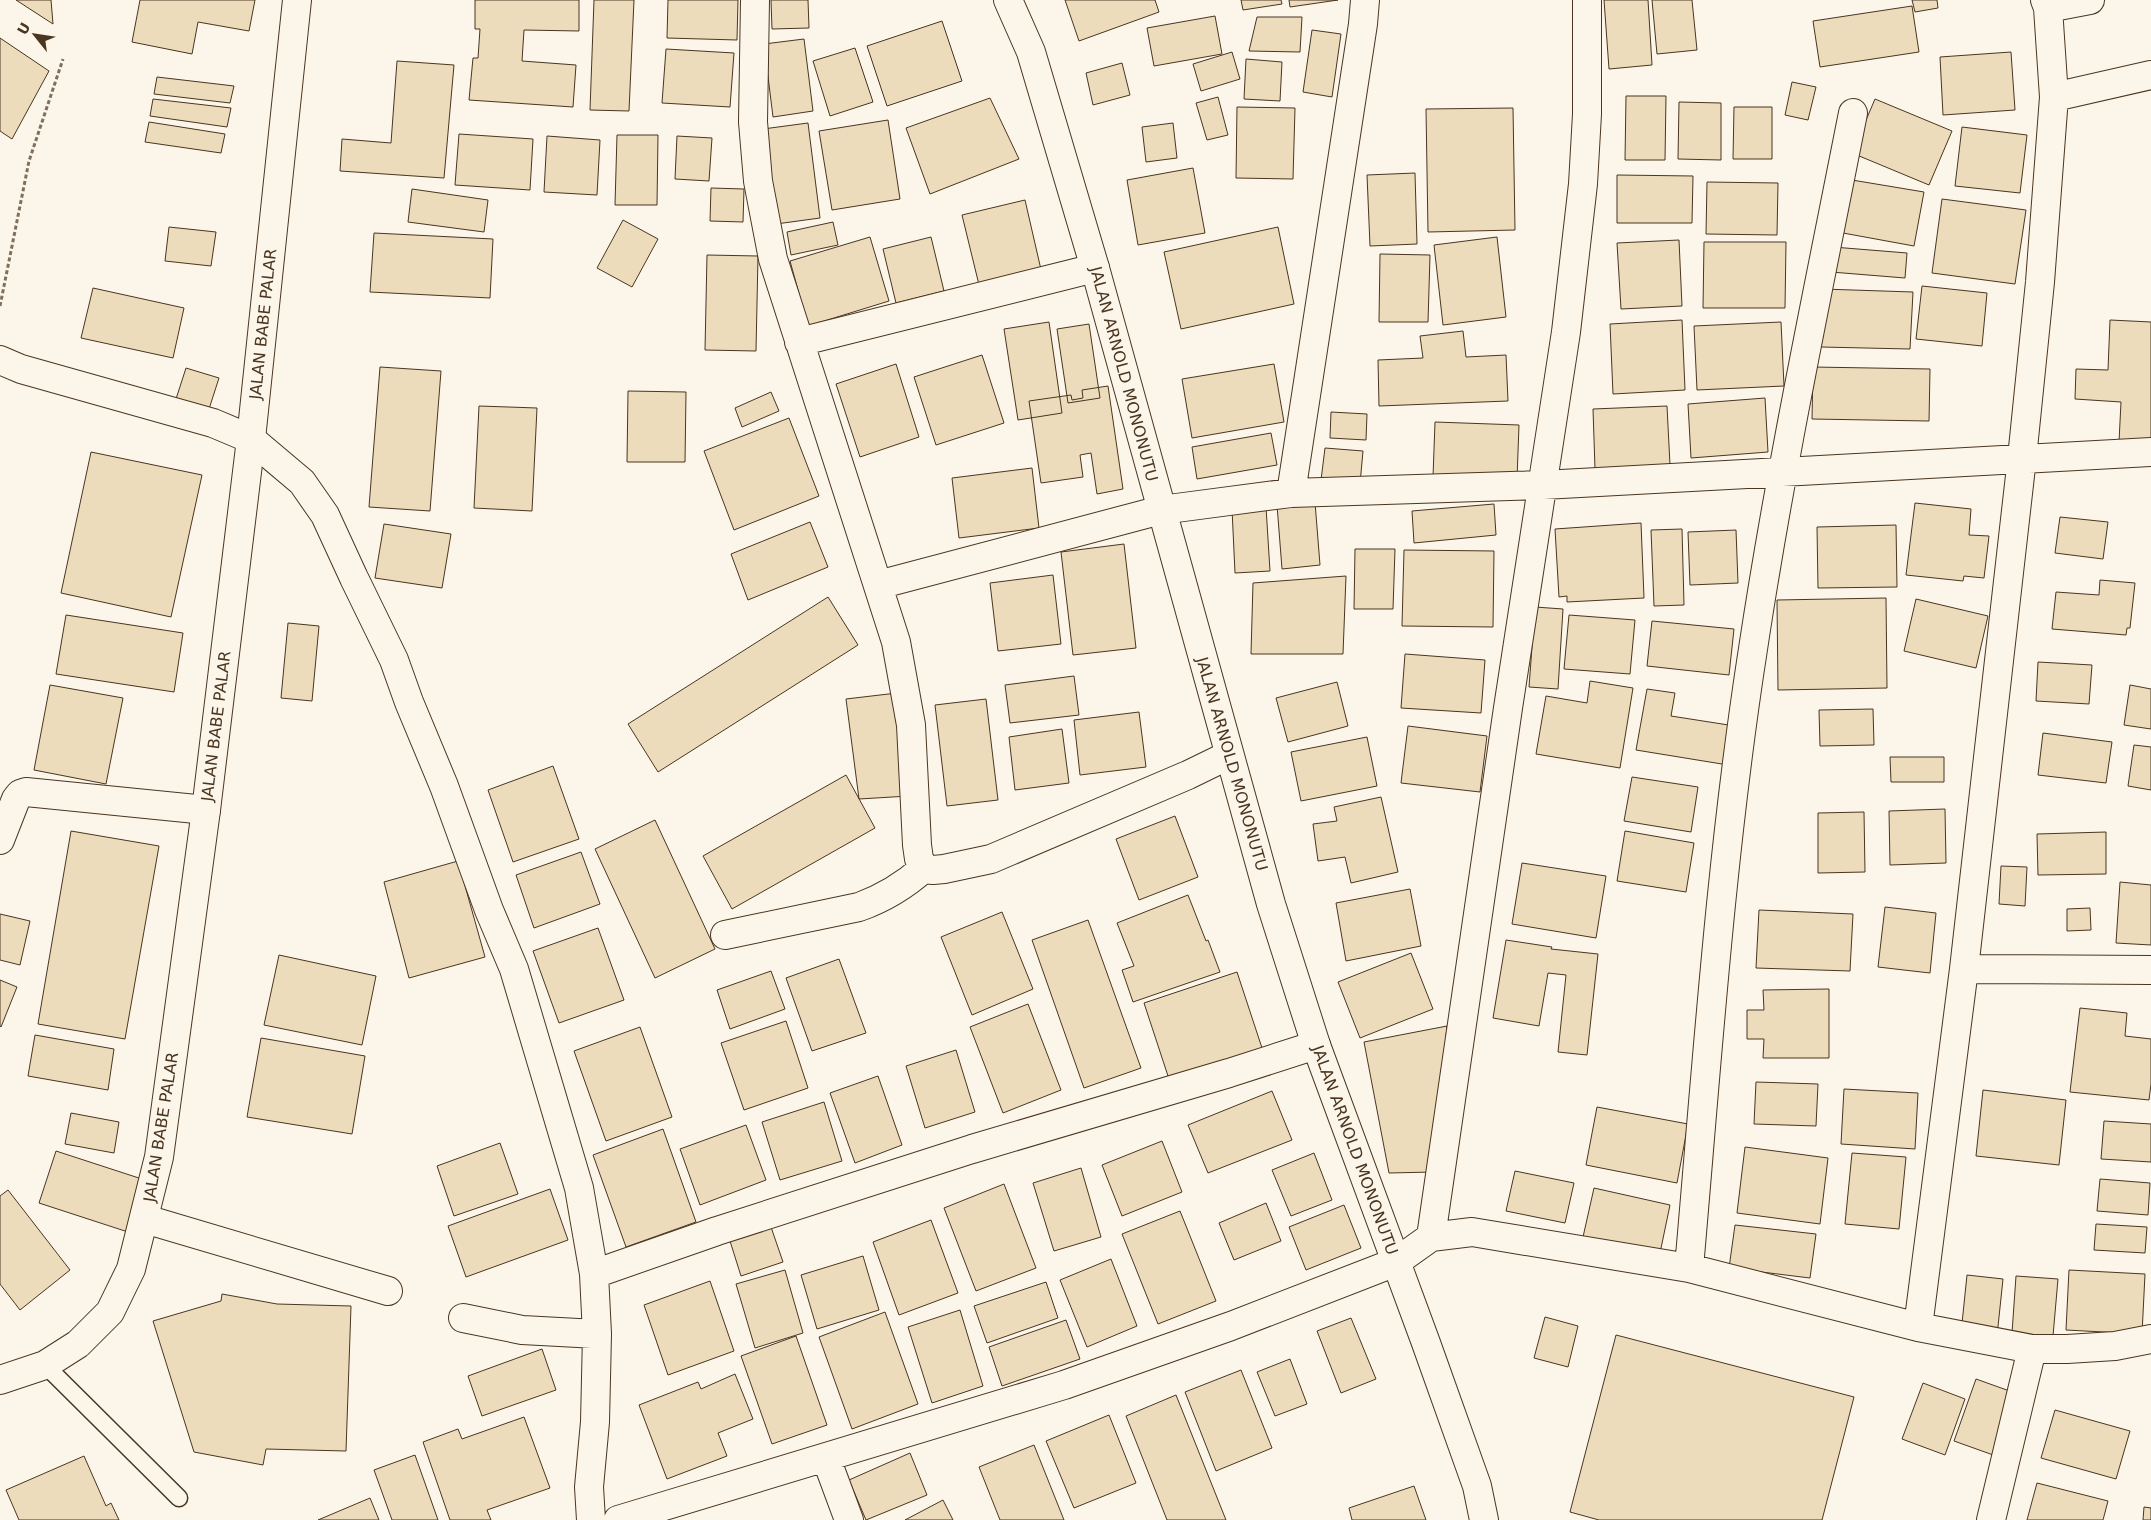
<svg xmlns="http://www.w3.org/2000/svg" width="2151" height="1520" viewBox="0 0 2151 1520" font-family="'DejaVu Sans',sans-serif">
<rect width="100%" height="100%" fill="#fbf6e9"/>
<!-- building -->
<path fill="#ecdcbc" stroke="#4a3520" d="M16 0H51L53 24Z
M140 0H255L249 31 198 22 192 54 132 42Z
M475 0H579V31L524 30 522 61 576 65 573 107 469 100 473 58H478L480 29H475Z
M594 0H634L629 111 590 110Z
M668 0H738L737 40 667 38Z
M771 0H808L809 28 772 29Z
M1065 0H1155L1159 12 1079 41Z
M1241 0H1281L1282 4 1243 10Z
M1289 0H1338L1290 7Z
M1604 0H1648L1652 65 1609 69Z
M1652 0H1692L1697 50 1657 54Z
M1912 0H1937L1938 8 1915 12Z
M1912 6 1919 52 1820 67 1813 21Z
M1215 16 1222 54 1154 66 1147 28Z
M1257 17H1302L1300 52 1249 51Z
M942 21 962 81 887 106 867 46Z
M1312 30 1341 34 1332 97 1303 92Z
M0 38 49 71 12 139 0 131Z
M804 39 813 111 773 117 764 44Z
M855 48 873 102 830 116 813 61Z
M666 49 734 53 730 107 662 103Z
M1232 52 1240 79 1201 91 1193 64Z
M2011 52 2015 110 1943 115 1940 57Z
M1246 59 1282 62 1280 101 1244 99Z
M397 61 454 65 444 178 340 171 342 139 391 143Z
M1122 63 1130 95 1093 105 1086 73Z
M157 77 234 86 230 103 154 94Z
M1792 82 1816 87 1808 120 1785 115Z
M1626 96H1666L1665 160H1625Z
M1218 97 1228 135 1207 140 1196 103Z
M990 98 1019 159 930 194 906 128Z
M153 99 231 108 227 127 150 116Z
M1875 99 1952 131 1929 185 1852 153Z
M1679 102 1721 103V160L1678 159Z
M1237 107 1295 108 1293 179 1236 178Z
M1734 107H1772V159H1733Z
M1513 108 1515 230 1428 232 1426 109Z
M888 120 900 199 832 210 819 131Z
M149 122 225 134 221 153 145 142Z
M808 123 820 218 776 224 763 129Z
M1173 123 1177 158 1146 162 1142 127Z
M1962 127 2027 135 2020 193 1955 186Z
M459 134 533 139 530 190 455 185Z
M617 135H658L657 205H615Z
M547 136 600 140 597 195 544 192Z
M677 136 712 138 709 181 675 179Z
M1193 168 1205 233 1138 245 1127 180Z
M1415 173 1417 244 1370 246 1367 175Z
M1617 175 1693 176 1692 223H1617Z
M1852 180 1924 192 1914 246 1843 233Z
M1707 182 1778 183 1777 235 1706 234Z
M711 188 744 189 743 222 710 221Z
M412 189 488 200 484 232 408 222Z
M1942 199 2026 210 2015 284 1932 273Z
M1025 200 1042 274 980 289 962 215Z
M623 220 658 239 632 287 597 268Z
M833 222 838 245 791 255 787 232Z
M169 227 216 232 211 266 165 261Z
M1278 227 1294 304 1181 329 1164 252Z
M374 233 493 239 490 298 370 292Z
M870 237 889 301 808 326 790 261Z
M931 237 944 291 896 303 883 249Z
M1497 237 1506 317 1443 325 1434 245Z
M1679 240 1682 306 1621 309 1617 243Z
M1704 242H1786L1785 308H1703Z
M1833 247 1907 253 1905 278 1831 272Z
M1380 254 1430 255 1428 322H1379Z
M707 255 758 256 756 351 705 350Z
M1922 286 1987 293 1982 346 1916 339Z
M93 288 184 308 173 358 81 338Z
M1822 289 1913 292 1910 349 1821 347Z
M1682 320 1685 390 1613 394 1610 324Z
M2110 320 2151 322V443L2119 442 2121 402 2075 399 2076 369 2108 370Z
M1049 322 1062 413 1018 420 1004 329Z
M1781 322 1784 386 1697 390 1694 326Z
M1089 324 1100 398 1068 403 1057 329Z
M1463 331 1466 357 1506 355 1508 401 1379 406 1378 360 1423 358 1420 336Z
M982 355 1004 423 936 445 914 377Z
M896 364 919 437 860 457 836 384Z
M1274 364 1284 422 1192 438 1182 379Z
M380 367 441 371 430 511 369 507Z
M1813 367 1930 369 1929 421 1812 419Z
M186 368 219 378 209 409 176 399Z
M1108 386 1123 489 1097 494 1091 453 1080 455 1083 477 1041 483 1029 401 1071 395 1072 400 1083 398 1082 390Z
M628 391 686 392 685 462H627Z
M771 392 779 411 742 427 735 408Z
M1765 398 1768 452 1691 458 1688 404Z
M479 406 537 408 532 511 474 508Z
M1667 406 1670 465 1595 469 1593 409Z
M1331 412 1367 414 1366 440 1330 438Z
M789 418 819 496 734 530 704 451Z
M1435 422 1519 425 1517 479 1433 477Z
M1271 433 1277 465 1197 479 1192 447Z
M1325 448 1363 451 1360 484 1321 480Z
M91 452 202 475 171 617 61 593Z
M1032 468 1039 528 959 538 952 478Z
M1315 502 1320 565 1282 569 1277 505Z
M1915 503 1971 509 1969 535 1989 536 1984 578 1964 576 1963 581 1906 575Z
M1494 504 1496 535 1414 543 1412 511Z
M1266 507 1270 571 1235 573 1232 509Z
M2060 517 2108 522 2103 559 2055 553Z
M810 522 828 567 748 600 731 554Z
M1641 523 1644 598 1567 602V596L1559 597 1555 529Z
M384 524 451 534 442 588 375 578Z
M1896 525 1897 587 1818 588 1817 527Z
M1682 529 1684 605 1654 606 1651 530Z
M1736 530 1738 583 1690 585 1688 532Z
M1124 544 1136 648 1073 655 1061 552Z
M1355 549H1395L1393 609H1354Z
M1404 550 1494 551 1493 627 1402 626Z
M1053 575 1061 644 998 651 990 583Z
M1346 576 1343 654H1251L1253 583Z
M2100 580 2135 583 2130 628H2127L2126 635 2052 629 2056 592 2099 595Z
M828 597 858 645 658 772 628 724Z
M1886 598 1887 688 1778 690 1777 600Z
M1916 599 1988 616 1976 668 1904 651Z
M1535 607 1563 609 1558 689 1529 687Z
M66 615 183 633 174 692 56 674Z
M1569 615 1635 620 1630 674 1564 669Z
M1652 621 1734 629 1729 675 1647 666Z
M288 623 319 626 312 701 281 698Z
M1405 654 1485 660 1481 713 1401 708Z
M2038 662 2092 665 2089 704 2036 701Z
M1074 676 1079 715 1010 723 1005 685Z
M1590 681 1633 688 1620 768 1536 754 1546 696 1587 703Z
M1337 682 1348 726 1288 742 1276 698Z
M50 685 123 698 106 784 34 770Z
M2130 685 2151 689V729L2124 725Z
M1647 689 1675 693 1671 716 1735 726 1728 765 1636 750Z
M897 693 909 796 859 799 846 699Z
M986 699 998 800 947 806 935 705Z
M1873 709 1874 745 1820 746 1819 710Z
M1139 712 1146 767 1080 775 1074 720Z
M1408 726 1487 736 1480 792 1401 783Z
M1062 729 1069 783 1015 790 1009 737Z
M2043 733 2112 742 2106 783 2038 775Z
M1367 737 1377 786 1301 801 1291 752Z
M2134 745 2151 747V790L2128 786Z
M1890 757H1944V782H1891Z
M553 766 579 839 513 862 488 790Z
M846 775 875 828 732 909 703 856Z
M1632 777 1698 787 1691 832 1624 821Z
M1381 797 1398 872 1351 883 1345 857 1318 861 1313 824 1337 821 1334 807Z
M1945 809 1946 863 1890 865 1889 811Z
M1864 812 1865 872 1818 873V813Z
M1175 816 1198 877 1139 900 1116 839Z
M655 820 715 949 655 978 595 849Z
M71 831 159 846 125 1039 38 1024Z
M1625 831 1694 843 1686 892 1617 881Z
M2106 832V874L2038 875 2037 834Z
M581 852 600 904 534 928 516 875Z
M458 861 485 957 409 978 384 882Z
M1522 863 1606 876 1596 938 1512 924Z
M2001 866 2027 867 2025 906 1999 904Z
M2120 882 2151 885V945L2116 943Z
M1410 889 1421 946 1346 961 1336 903Z
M1188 895 1206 941 1208 940 1220 972 1133 1002 1122 970 1134 966 1117 923Z
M1885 907 1936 913 1930 973 1878 967Z
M2090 908 2091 930 2067 931V909Z
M1759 910 1853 914 1850 971 1756 968Z
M1002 912 1033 989 972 1015 941 937Z
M0 914 30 921 20 965 0 960Z
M1088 920 1141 1068 1084 1088 1032 940Z
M598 928 624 1000 559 1023 533 951Z
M1506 940 1552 947 1551 949 1598 954 1587 1055 1558 1052 1566 975 1548 973 1539 1026 1493 1018Z
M1411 953 1433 1009 1360 1038 1338 982Z
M279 955 376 976 362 1045 264 1025Z
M839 959 866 1033 812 1051 786 978Z
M771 971 785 1009 730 1029 717 990Z
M1237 972 1262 1048 1169 1079 1144 1003Z
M0 980 17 987 1 1027 0 1026Z
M1829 989V1058H1763L1764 1039H1747V1010H1764L1763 990Z
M1028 1004 1061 1090 1003 1113 970 1027Z
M2080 1008 2127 1013 2125 1036 2151 1039V1084L2149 1100 2070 1092Z
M786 1021 808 1088 744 1110 721 1043Z
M1447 1026 1433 1172 1389 1173 1364 1042Z
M640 1027 672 1117 606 1141 574 1051Z
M35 1035 114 1049 108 1090 28 1076Z
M261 1038 365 1056 352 1134 247 1117Z
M956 1050 975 1112 925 1128 906 1066Z
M878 1076 902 1145 855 1163 830 1093Z
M1756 1082 1818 1084 1816 1126 1754 1124Z
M1844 1089 1918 1093 1915 1149 1841 1144Z
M1983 1090 2066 1100 2059 1165 1976 1156Z
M1272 1091 1292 1140 1208 1173 1188 1125Z
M824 1102 842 1161 780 1180 762 1122Z
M1597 1107 1688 1124 1677 1183 1586 1165Z
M71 1113 119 1122 114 1153 65 1144Z
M2104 1121 2151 1124V1162L2101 1159Z
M746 1125 766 1180 700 1205 680 1149Z
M663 1129 696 1222 626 1247 593 1155Z
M1162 1141 1182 1192 1122 1216 1102 1165Z
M500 1143 518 1194 454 1216 437 1166Z
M1745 1147 1828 1158 1820 1224 1737 1213Z
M56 1151 145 1180 128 1232 39 1203Z
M1314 1153 1332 1200 1291 1216 1272 1170Z
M1852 1153 1906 1157 1899 1229 1845 1224Z
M1081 1168 1101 1237 1054 1251 1033 1183Z
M1515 1171 1574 1183 1565 1223 1506 1211Z
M2100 1179 2150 1183 2148 1215 2097 1211Z
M1004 1184 1036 1268 976 1291 944 1208Z
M1594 1188 1670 1205 1660 1253 1583 1237Z
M550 1189 568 1240 466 1277 448 1226Z
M8 1190 70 1270 20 1310 0 1284V1196Z
M1266 1203 1281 1241 1234 1260 1219 1223Z
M1344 1205 1361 1248 1306 1270 1289 1227Z
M1180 1211 1216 1301 1158 1324 1122 1234Z
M931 1220 958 1293 899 1315 873 1242Z
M2096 1224 2147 1227 2145 1253 2094 1250Z
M1735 1225 1816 1234 1810 1278 1729 1268Z
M771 1227 783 1262 741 1276 730 1241Z
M863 1256 879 1310 817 1329 801 1275Z
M1111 1259 1137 1326 1087 1347 1060 1280Z
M785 1270 803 1333 755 1348 736 1284Z
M2069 1270 2145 1274 2142 1334 2066 1330Z
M1967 1275 2003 1279 1997 1336 1961 1333Z
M2016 1276 2058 1279 2053 1336 2012 1333Z
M710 1281 734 1351 668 1375 644 1305Z
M1046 1282 1058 1318 987 1343 974 1306Z
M222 1294 277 1304 351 1306 346 1451 266 1449 263 1465 194 1452 153 1321 221 1301Z
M960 1310 983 1386 932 1403 908 1327Z
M885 1312 918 1404 852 1429 819 1337Z
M1545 1317 1578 1326 1568 1367 1534 1358Z
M1351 1318 1376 1379 1341 1393 1317 1331Z
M1066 1320 1080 1359 1002 1386 989 1347Z
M1616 1335 1854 1397 1822 1520H1599L1570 1512Z
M796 1336 827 1425 772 1444 741 1356Z
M542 1349 556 1390 482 1416 468 1376Z
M1290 1359 1307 1404 1275 1416 1257 1372Z
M1241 1370 1272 1448 1216 1471 1185 1392Z
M735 1374 753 1419 718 1433 727 1456 667 1479 639 1405 698 1382 701 1389Z
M1976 1379 2018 1394 1996 1456 1954 1441Z
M1923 1383 1965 1399 1945 1455 1902 1439Z
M1176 1395 1226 1520H1167L1126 1416Z
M2055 1410 2130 1431 2116 1479 2041 1458Z
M1109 1415 1136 1483 1074 1508 1046 1441Z
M524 1417 550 1488 487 1510 491 1520H450L423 1442 458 1429 462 1439Z
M1034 1445 1064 1520H1000L979 1467Z
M910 1453 927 1495 866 1520 849 1480Z
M415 1455 438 1520H392L374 1470Z
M84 1456 106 1506 111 1503 119 1520H19L6 1490Z
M2037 1483 2108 1501 2103 1520H2027Z
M1414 1486 1426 1520H1352L1349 1508Z
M370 1498 379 1520H318Z
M943 1500 953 1520H905Z
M2144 1507 2151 1508V1520H2143Z"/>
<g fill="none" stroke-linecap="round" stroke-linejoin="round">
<defs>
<path id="service" d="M45 1365 179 1498"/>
<path id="minor" d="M755 0 753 122 758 181 773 259 896 642 911 725 917 845 919 859 924 868 933 870 944 869 991 859 1188 775 1229 755
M2048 8 2090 0
M2054 97 2151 75
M799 342 1095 268
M0 360 21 369 213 423 251 439 302 482 325 515 354 578 394 660 409 702 444 786 489 910 514 969 579 1188 594 1274 597 1334 595 1422 589 1487 591 1520
M1291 493 1363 24 1365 0
M878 585 1161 510 1291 493 1543 485 2151 452
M0 840 16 799 20 794 26 792 206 810
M725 935 859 907C884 898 904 886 924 868
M1964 969 2022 458 2040 282 2054 97 2048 8 2045 0
M145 1219 388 1291
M1431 1237 1508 708 1566 332 1583 184 1587 114V0
M1689 1268C1707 1062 1721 854 1753 649 1780 470 1818 291 1853 113
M594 1274 717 1231 972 1149 1229 1073 1316 1045
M463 1318 522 1330 597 1334
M1918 1327 1964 969 2151 970
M826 1458 849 1520
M618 1520 1064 1385 1231 1326 1396 1262 1431 1237 1472 1232 1689 1268 1918 1327 2032 1349H2067L2115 1346 2151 1339
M1991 1520 2032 1349"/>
<path id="tertiary" d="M1008 0 1031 52 1095 268 1271 904 1316 1045 1426 1343 1477 1486 1484 1520
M0 1380 45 1365 78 1344 110 1312 131 1269 159 1157 206 810 251 439 297 0"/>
</defs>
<!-- service casing -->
<use href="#service" stroke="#4a3520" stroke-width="19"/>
<!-- minor casing -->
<use href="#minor" stroke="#4a3520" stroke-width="30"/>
<!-- tertiary casing -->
<use href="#tertiary" stroke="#4a3520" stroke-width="30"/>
<!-- path -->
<path stroke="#7f6f5c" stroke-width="3" stroke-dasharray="4 2.5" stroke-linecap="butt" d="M0 306 29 161 63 59"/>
<!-- service -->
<use href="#service" stroke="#fbf6e9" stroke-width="16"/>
<!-- minor -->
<use href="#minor" stroke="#fbf6e9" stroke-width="28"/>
<!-- tertiary -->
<use href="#tertiary" stroke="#fbf6e9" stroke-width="28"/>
</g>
<g text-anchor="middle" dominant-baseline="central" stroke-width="4" stroke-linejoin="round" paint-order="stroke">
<!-- street labels -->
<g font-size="16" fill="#4a3520" stroke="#fbf6e9">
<text transform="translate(263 324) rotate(-84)">JALAN BABE PALAR</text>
<text transform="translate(1124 374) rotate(75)">JALAN ARNOLD MONONUTU</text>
<text transform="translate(216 726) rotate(-83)">JALAN BABE PALAR</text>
<text transform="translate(1232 764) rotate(74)">JALAN ARNOLD MONONUTU</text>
<text transform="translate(161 1127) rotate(-81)">JALAN BABE PALAR</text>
<text transform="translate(1355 1150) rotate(70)">JALAN ARNOLD MONONUTU</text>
</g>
</g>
<!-- north arrow -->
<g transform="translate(35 35) rotate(300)" stroke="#fbf6e9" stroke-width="4" paint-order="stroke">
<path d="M0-4L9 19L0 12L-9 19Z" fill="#4a3520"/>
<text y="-8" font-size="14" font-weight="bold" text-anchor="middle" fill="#4a3520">U</text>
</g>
</svg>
